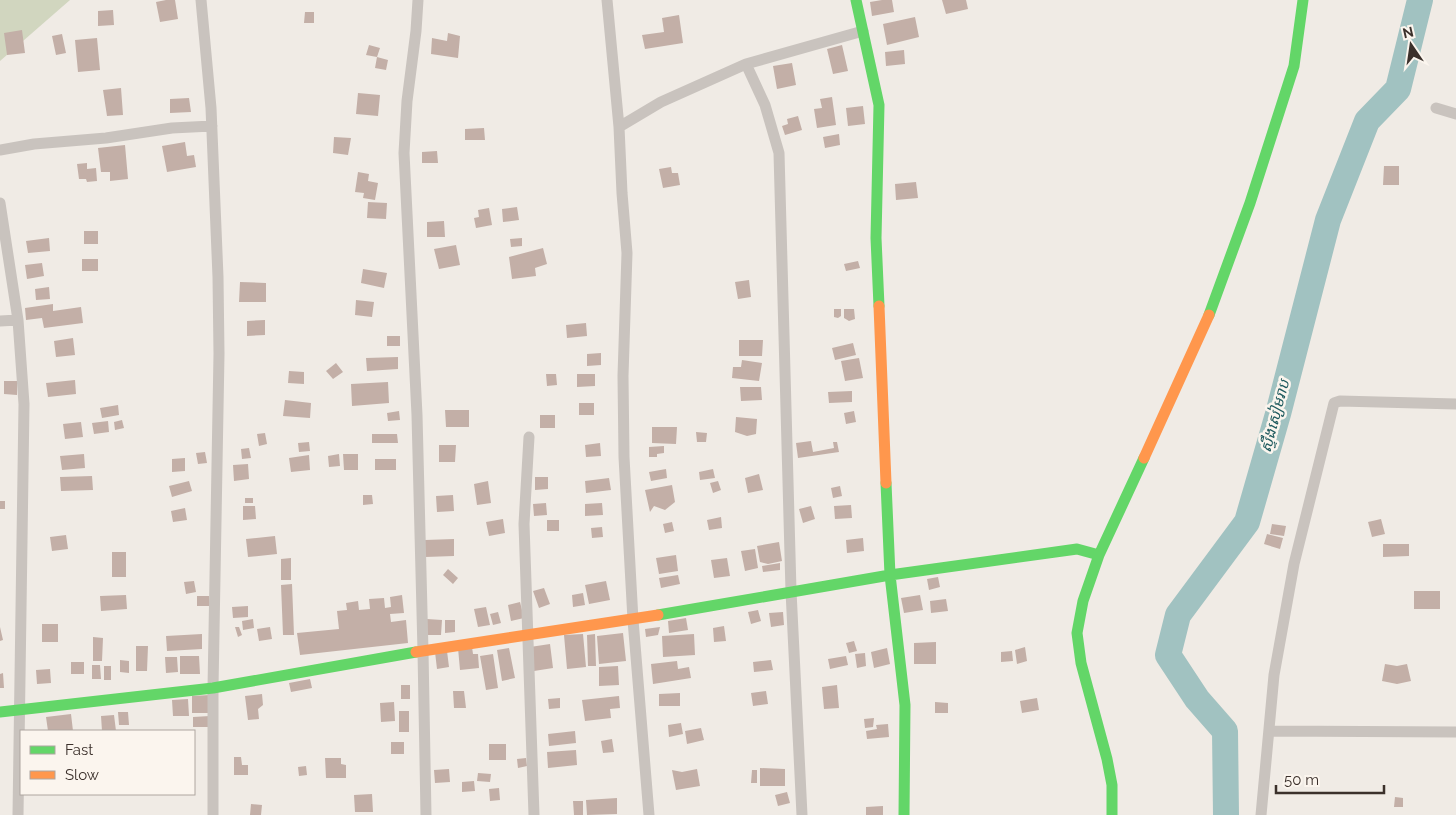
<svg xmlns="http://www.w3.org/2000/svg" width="1456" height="815" viewBox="0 0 1456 815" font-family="Raleway,'Noto Sans Khmer',sans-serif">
<rect width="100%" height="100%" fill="#f0ebe5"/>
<!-- green -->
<path fill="#d1d6bf" d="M0 0H70L0 61Z"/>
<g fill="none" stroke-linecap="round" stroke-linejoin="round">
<!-- river -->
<path stroke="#a1c2c1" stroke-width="26" d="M1226 815 1225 731 1197 699 1168 655 1178 615 1247 522 1278 414 1328 220 1367 121 1398 89 1420 0"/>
</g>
<!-- building -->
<path fill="#c3afa7" d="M166 0H175L178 19 160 22 156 2Z
M882 0H892L894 12 872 16 870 2Z
M942 0H966L968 9 946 14Z
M113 10 114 25 98 26V11Z
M305 12H314V23H304Z
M679 15 683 43 645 49 642 35 664 32 662 18Z
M915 17 919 37 887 45 883 24Z
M22 30 25 53 7 55 4 33Z
M448 33 460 36 458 58 431 54 432 38 447 41Z
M62 34 66 53 56 55 52 36Z
M97 38 100 70 78 72 75 40Z
M369 45 380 48 377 57 388 60 386 70 375 68 377 57 366 55Z
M842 45 848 71 833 74 827 49Z
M904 50 905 64 886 66 885 52Z
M792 63 796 85 777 89 773 66Z
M121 88 123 115 107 116 103 90Z
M358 93 380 95 378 116 356 114Z
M832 97 836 125 817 128 814 109 822 108 820 99Z
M189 98 191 112 170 113V99Z
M863 106 865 124 848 126 846 108Z
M798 116 802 130 785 135 782 126 788 124 787 119Z
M484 128 485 140H465V129Z
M839 134 840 145 825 148 823 137Z
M334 137 351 138 348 155 333 153Z
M185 142 187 156 194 155 196 167 167 172 162 146Z
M125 145 128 179 110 181V172H101L98 148Z
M437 151 438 163H422V152Z
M87 163V169L96 168 97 181 87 182 86 179H79L77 164Z
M1384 166H1399V185H1383Z
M671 167 672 173H678L680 185 663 188 659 169Z
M358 172 369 174 368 181 378 183 375 200 363 198 364 193 355 192Z
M916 182 918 198 896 200 895 184Z
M368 202 387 203 386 219 367 218Z
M517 207 519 220 503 222 502 209Z
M489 208 492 225 476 228 474 218 479 217 478 210Z
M444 221 445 237H427V222Z
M84 231H98V244H84Z
M49 238 50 251 28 253 26 241Z
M522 238V246L511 247 510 239Z
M456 245 460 265 439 269 434 249Z
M543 248 547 264 535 268 536 276 512 279 509 257Z
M82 259H98V271H82Z
M858 261 860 268 846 271 844 264Z
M42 263 44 276 27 279 25 265Z
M363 269 387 273 384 288 361 283Z
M749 280 751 297 738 299 735 282Z
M240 282 266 283V302H239Z
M49 287 50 299 36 300 35 289Z
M356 300 374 302 372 317 355 315Z
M53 304V311L81 307 83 323 44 328 42 318 26 320 25 308Z
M834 309H841V316L838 318 834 317Z
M844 309H854L855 319 849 321 844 318Z
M265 320V335L247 336V321Z
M586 323 587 336 567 338 566 325Z
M387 336H400V346H387Z
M73 338 75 355 56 357 54 341Z
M739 340H763L762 356H739Z
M853 343 856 355 835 360 832 348Z
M601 353V365L587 366V354Z
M398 357V369L367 371 366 358Z
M859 358 863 378 845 381 841 361Z
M742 360 762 363 759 381 732 378 733 367H741Z
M336 363 343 372 333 379 326 371Z
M289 371 304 372V384L288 383Z
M546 374H556L557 385 547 386Z
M577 374H595V386L577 387Z
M75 380 76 394 48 397 46 383Z
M4 381H17V395L4 394Z
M388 382 389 403 352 406 351 384Z
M740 387H761L762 400 741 401Z
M852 391V402L829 403 828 392Z
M285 400 311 403 310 418 283 416Z
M579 403H594V415H579Z
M118 405 119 415 102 418 100 408Z
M445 410H469V427H446Z
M399 411 400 420 388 421 387 413Z
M854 411 856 422 846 424 844 413Z
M540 415H555V428H540Z
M736 417 757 419 756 434 747 436 735 432Z
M122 420 124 428 115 430 114 422Z
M108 421 109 432 94 434 92 423Z
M81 422 83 437 65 439 63 424Z
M652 427H677L676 444 652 443Z
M696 432 707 433 706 442H697Z
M265 433 267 444 259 446 257 434Z
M372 434H397L398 443H372Z
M811 441 813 452 834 448 833 442H837L839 452 798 458 796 443Z
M309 442 310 451 299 452 298 443Z
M600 443 601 456 586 457 585 445Z
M439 445H456L455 462H439Z
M664 446V453L657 454V457H649V447Z
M249 448 251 458 242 459 241 449Z
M205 452 207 463 198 464 196 453Z
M84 454 85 468 62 470 60 456Z
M339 454 340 466 329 467 328 456Z
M343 454H358V470H344Z
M309 455 310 470 291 472 289 458Z
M185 458V471L172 472V459Z
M375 459H396V470H375Z
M248 464 249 479 234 481 233 465Z
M666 469 667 478 651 481 649 472Z
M713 469 715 478 700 480 699 472Z
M759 474 763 490 748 493 745 478Z
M92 476 93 490 61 491 60 477Z
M535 477H548V489L535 490Z
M609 478 611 490 586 493 585 481Z
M189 481 192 491 172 497 169 486Z
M488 481 491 503 477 505 474 484Z
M718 481 721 490 713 493 710 483Z
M672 485 675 502 665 510 654 506 650 512 645 490Z
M840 486 842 496 833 498 831 488Z
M363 495H372L373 504 363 505Z
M453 495 454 511 437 512 436 496Z
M245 498H253V503H245Z
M0 501H5V509H0Z
M546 503 547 515 534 516 533 504Z
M602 503 603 515 585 516V504Z
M851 505 852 518 835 519 834 506Z
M243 506H255L256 519 243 520Z
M811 506 815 519 803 523 799 509Z
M185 508 187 520 173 522 171 511Z
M721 517 722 528 709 530 707 520Z
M503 519 505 533 489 536 486 522Z
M1381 519 1385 534 1372 537 1368 522Z
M547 520H559V531H547Z
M672 522 674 531 665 533 663 524Z
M1272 524 1286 526 1284 536 1270 534Z
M602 527 603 537 592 538 591 528Z
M1267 534 1283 538 1280 549 1264 544Z
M66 535 68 549 52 551 50 537Z
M275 536 277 554 248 557 246 539Z
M863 538 864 551 847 553 846 540Z
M454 539V556L425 557V540Z
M779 542 782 561 768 564 760 562 757 546Z
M1383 544H1409V556L1383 557Z
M755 549 758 568 745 571 741 551Z
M112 552H126V577H112Z
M676 555 678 571 659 574 656 558Z
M291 558V580H281V559Z
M727 558 730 576 714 578 711 560Z
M780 563V570L763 572 762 566Z
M448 569 458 578 453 584 443 575Z
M678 575 680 584 661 588 659 578Z
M938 577 940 587 929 590 927 579Z
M194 581 196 592 186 594 184 582Z
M606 581 610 600 589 604 585 585Z
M292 584 294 635H283L281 585Z
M544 588 550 604 539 608 533 591Z
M1414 591H1440V609H1414Z
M583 593 585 605 573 607 572 595Z
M126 595 127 609 101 611 100 596Z
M402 595 404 613 390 614 391 622 406 620 408 643 300 655 297 633 339 629 337 611 347 610 346 603 358 601 359 610 370 609 369 599 384 598 385 608 391 607 390 597Z
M920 595 923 610 904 613 901 598Z
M197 596H209L210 606H197Z
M946 599 948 611 931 613 930 601Z
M520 602 524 618 511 621 508 605Z
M248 606V617L233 618 232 607Z
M486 607 490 625 478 627 474 609Z
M758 610 761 621 751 624 748 612Z
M498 612 501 623 493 625 490 614Z
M783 612 784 625 771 627 769 613Z
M686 618 688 630 669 633 668 621Z
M253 619 254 628 243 630 242 621Z
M427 619 442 620 441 635H426Z
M445 620H455V632L445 633Z
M42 624H58V642H42Z
M724 626 726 641 714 642 713 628Z
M0 627 3 640 0 641Z
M235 627H239L242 635 238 637Z
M270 627 272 639 259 641 257 629Z
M660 627 658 635 646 637 645 629Z
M623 633 626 661 599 664 597 636Z
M202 634V649L167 651 166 636Z
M583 634 586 667 567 669 564 635Z
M595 634 596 666H588L587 635Z
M694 634 695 655 663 657 662 636Z
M93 637 103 638 102 661H93Z
M854 641 857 651 849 653 846 643Z
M936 642V664H914V643Z
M550 644 553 668 534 671 530 647Z
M136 646H148L147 671H136Z
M472 647 473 654H478L479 668 460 670 458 648Z
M1025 647 1027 661 1017 664 1015 650Z
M509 648 515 678 502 681 497 650Z
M887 648 890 664 874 668 871 652Z
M447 651 449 667 437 669 435 652Z
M1012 651 1013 661 1001 662V652Z
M865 653 866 666 857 668 855 654Z
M493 654 498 688 486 690 480 656Z
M180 656H199L200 674H180Z
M846 656 848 665 830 669 828 659Z
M165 657H177L178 672 166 673Z
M120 660 129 661V673L120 672Z
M771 660 773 670 754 672 753 662Z
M677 661 678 669 689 667 691 678 653 684 651 664Z
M71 662H84V674H71Z
M1385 664 1397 666 1407 664 1411 681 1397 684 1382 681Z
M92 665H100L101 679H92Z
M104 666H111V680H104Z
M618 666 619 685 599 686V667Z
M50 669 51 683 37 684 36 670Z
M3 673 4 688H0V674Z
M310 679 312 688 291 692 289 683Z
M401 685H410V699H401Z
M837 685 839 708 824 709 822 687Z
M453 691H464L466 708H454Z
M766 691 768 704 753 706 751 693Z
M680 693V706H659V694Z
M262 694 263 705 258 709 259 719 248 720 245 696Z
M210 695 211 713H192V696Z
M619 696 620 708 610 709 611 718 585 721 582 700Z
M560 698V708L549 709 548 699Z
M1037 698 1039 710 1022 713 1020 701Z
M188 699 189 716H173L172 700Z
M394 702 395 721 381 722 380 703Z
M935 702 948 703V713H935Z
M399 711H409V732H399Z
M118 712H128L129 725H119Z
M71 714 73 731H48L46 717Z
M114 715 116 731H102L101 716Z
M210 716 211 727H193V717Z
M874 718 873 727 865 728 864 719Z
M681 723 683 734 669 737 668 725Z
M888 724 889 737 867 739 866 731 877 729 876 725Z
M701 728 704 740 687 744 685 731Z
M575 731 576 743 549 746 548 734Z
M612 739 614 752 603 753 601 741Z
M391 742H404V754H391Z
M489 744H506V760H489Z
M576 750 577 765 548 768 547 752Z
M234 757H241L242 765H248V775H234Z
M325 758H341V764L346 765V778H326Z
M526 758 527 766 518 768 517 759Z
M306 766 307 775 299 776 298 767Z
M760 768 785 769V786H760Z
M449 769 450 782 435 783 434 770Z
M697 769 700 786 676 790 672 770 682 772Z
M752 770H757V783H751Z
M478 773 491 774 490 782 477 781Z
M474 781 475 791 462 792V782Z
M499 788 500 800 490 801 489 789Z
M787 792 790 803 778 806 775 795Z
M372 794 373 812H355L354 795Z
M1395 797 1403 798V807H1394Z
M617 798V814L587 815 586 800Z
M573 801H583V815H574Z
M251 804 262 805 261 815H250Z
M883 806V815H866V807Z"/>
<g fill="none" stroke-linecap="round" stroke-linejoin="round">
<!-- street -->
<path stroke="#c9c3be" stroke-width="11" d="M201 0 211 108 218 277 219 354 213 688V815
M418 0 416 31 407 101 404 153 417 415 423 651 426 815
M607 0 619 127 622 193 627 253 623 376 624 457 633 620 649 815
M746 64 765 105 779 153 791 591 802 815
M1436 108 1456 114
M619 127 661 102 746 64 863 31
M0 150 34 144 106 138 172 128 212 126
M0 203 18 320 24 404 18 815
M0 321 18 320
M529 437 524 524 534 815
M1269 731 1456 732
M1261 815 1274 675 1294 564 1334 403 1340 401 1456 404"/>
<!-- fast -->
<path stroke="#63d668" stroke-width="11" d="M856 0 879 105 876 238 879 306
M1209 315 1250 203 1294 66 1303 0
M886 483 890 575 905 705 904 815
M658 615 890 575 1077 549 1099 555
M0 712 213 688 416 652
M1112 815V785L1107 759 1081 663 1077 633 1083 601 1099 555 1144 458"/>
<!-- slow -->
<path stroke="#ff974d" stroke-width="11" d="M879 306 886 483
M1144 458 1209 315
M416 652 658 615"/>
</g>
<g text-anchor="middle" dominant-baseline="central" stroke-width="5" stroke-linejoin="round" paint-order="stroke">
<!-- water labels -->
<g font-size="15" font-style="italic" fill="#1f5a5e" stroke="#fbf5ee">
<text transform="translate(1275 416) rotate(-75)">ស្ទឹងសៀមរាប</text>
</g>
</g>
<!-- legend -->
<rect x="20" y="730" width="175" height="65" fill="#fbf5ee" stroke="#aea6a0"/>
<rect x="30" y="746" width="25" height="8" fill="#63d668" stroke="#aea6a0"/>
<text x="65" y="755" font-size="15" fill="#3b302b">Fast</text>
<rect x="30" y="771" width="25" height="8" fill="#ff974d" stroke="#aea6a0"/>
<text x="65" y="780" font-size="15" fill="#3b302b">Slow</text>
<!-- north arrow -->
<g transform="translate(1411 45) rotate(347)" stroke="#fbf5ee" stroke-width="4" paint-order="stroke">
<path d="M0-4L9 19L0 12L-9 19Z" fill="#3b302b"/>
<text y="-8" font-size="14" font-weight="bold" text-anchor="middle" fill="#3b302b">N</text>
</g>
<!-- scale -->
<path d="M1276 785v8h108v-8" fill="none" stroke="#3b302b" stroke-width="2.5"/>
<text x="1284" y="785" font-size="15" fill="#3b302b" stroke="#fbf5ee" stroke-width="4" paint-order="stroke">50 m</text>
</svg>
